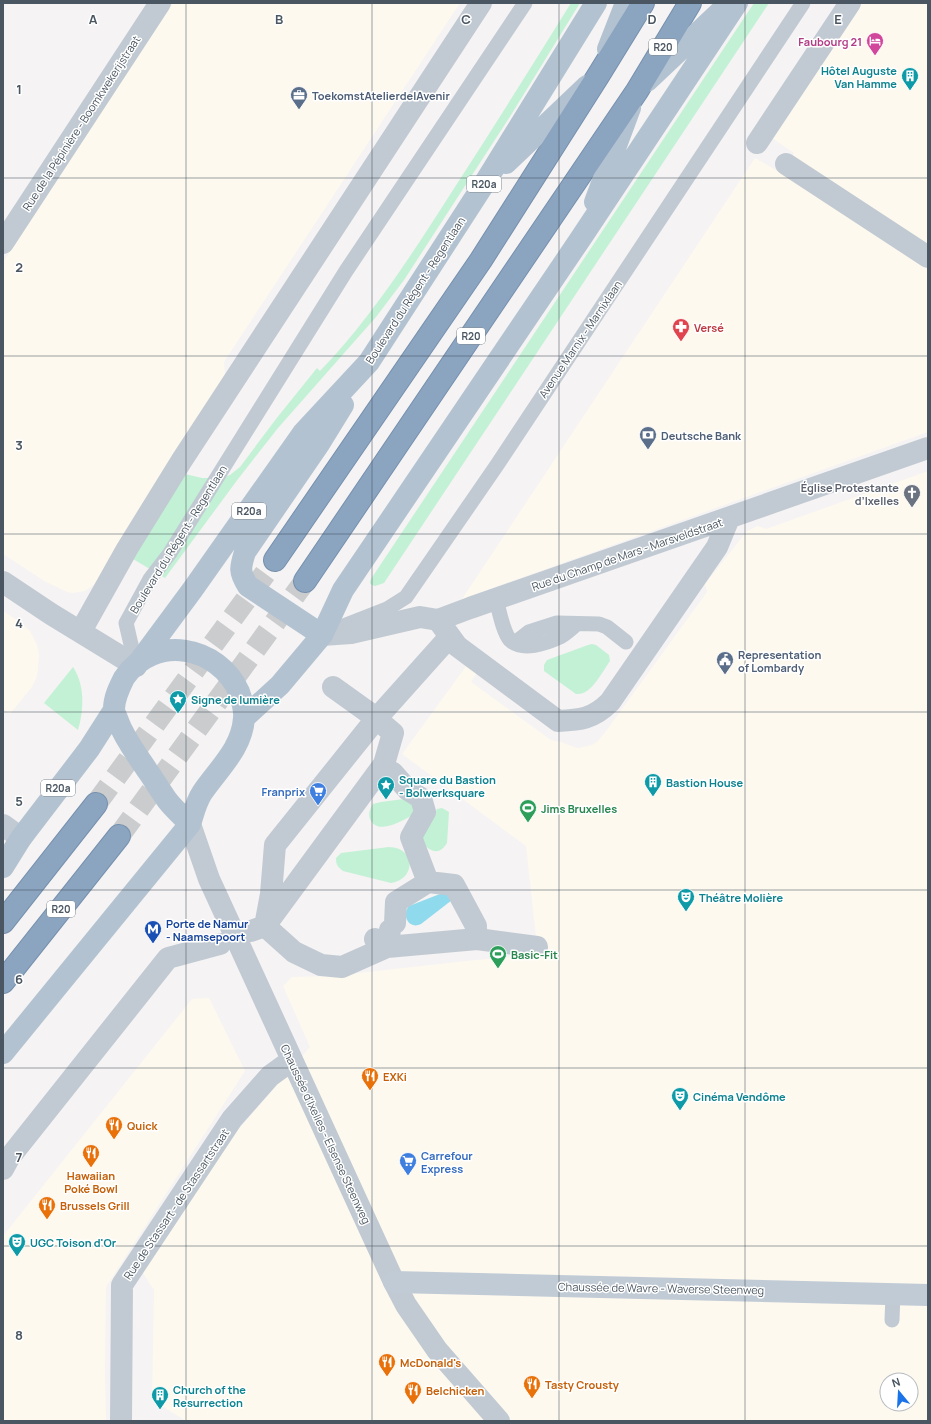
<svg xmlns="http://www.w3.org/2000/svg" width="931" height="1424" viewBox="0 0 931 1424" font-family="Manrope,sans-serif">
<rect width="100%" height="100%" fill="#f5f3f3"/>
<!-- commercial -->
<path fill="#fdf9ef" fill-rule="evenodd" d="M173 3H460L224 362 225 374 95 584 85 591 73 593 67 592 46 582 3 554V262Z
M857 3H928V432L462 599 755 158 781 173 794 153 769 136Z
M928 471V1421H186L152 1400 154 1290 141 1270 238 1130 310 1047 283 986 292 977 332 976 475 960 538 955 526 846 402 754 467 665 477 673 471 682 551 740 561 742 574 747 579 748 592 745 598 741 606 731 707 592 705 584 747 531 758 526 766 529ZM887 1380H911V1404H887Z
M3 611 23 624 30 631 37 645 39 654 38 671 36 679 31 688 10 714 3 709Z
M209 998 245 1071 106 1287 105 1370 106 1421H3V1236L192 999Z"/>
<!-- green -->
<path fill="#c3f1d5" d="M571 3H580L511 115 404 280 376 317 278 428 238 479 165 578 133 559 185 474 202 478H221L230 475 240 467 276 419 317 368 320 371C372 317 412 254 453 190 493 128 532 66 571 3Z
M754 3H769L384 583 375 586 372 585 370 583 371 579Z
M592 644 596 645 609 655 610 661C602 672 591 696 576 694L544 671V665L547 660 588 645Z
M73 667C85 685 84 710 78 730L44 703Z
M411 798 416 813C405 819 378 837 370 819 368 814 370 809 373 804L381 802Z
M442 808 449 812 447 843C439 856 430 852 422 842L423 834 437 809Z
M389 847C416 847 416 880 391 883L343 871C338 867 336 865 336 858L341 853Z"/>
<!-- water -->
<path fill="#90daee" d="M445 892 452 900 421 924C409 930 401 915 409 906Z"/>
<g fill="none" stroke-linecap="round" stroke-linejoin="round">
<!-- highway-tunnel -->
<path stroke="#caccce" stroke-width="22" stroke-dasharray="22 11" stroke-linecap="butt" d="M96 804 275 560
M119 836 305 581"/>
<defs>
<path id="highway" d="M275 560 481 260 598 76 643 3
M305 581 637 91 690 3
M3 922 96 804
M3 982 119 836"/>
</defs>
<!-- highway casing -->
<use href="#highway" stroke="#7690ad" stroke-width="24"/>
<!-- lane -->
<path stroke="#c1cad2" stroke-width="15" d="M496 599C499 610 503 632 510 640 522 652 547 643 560 637 566 634 572 628 577 624
M341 627 387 609 406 597 497 465 803 3
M515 643 529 632 557 623 599 624 607 627 626 642
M136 666 126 623 150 579 170 553 346 271 525 3
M892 1320 893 1294"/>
<!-- street -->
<path stroke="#c1cad2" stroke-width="22" d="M757 143 850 3
M786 164 928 257
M3 243 160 3
M3 582 51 614 136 666
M438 620 457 646 558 721C580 720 593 719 610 702L717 547 729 518
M81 631 127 549 182 460 481 3
M322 635 351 633 420 617 438 620 470 608 928 448
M333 687 372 715 393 733 384 764 387 768
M384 764 265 926 294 952 321 965 342 967 387 947 390 930
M393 773 408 790 421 798 425 812 411 837 428 882 454 885 476 926
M190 824 209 879 394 1282 406 1305 437 1350 499 1421
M3 825 21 838
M395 923 396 902 428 882
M251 931 265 926 271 894 275 845 376 719 444 643
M477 933V939L537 947
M375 939 387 947 477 939
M3 1169 9 1158 168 958 220 944
M121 1421 122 1285 232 1119 270 1076 292 1060"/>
<!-- secondary -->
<path stroke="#c1cbd6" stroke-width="22" d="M394 1282 928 1295"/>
<!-- primary -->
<path stroke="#b3c2d1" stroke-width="22" d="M608 49 626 3
M647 81 720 12
M506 163 587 86
M595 202 630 108
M322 635 248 586C239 572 240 568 245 552L319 444 343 405
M136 666 193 589 303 433 369 362 484 184 596 3
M244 718 280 685 322 635 343 590 581 238 737 3
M3 867 21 838 89 749 114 710
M3 1053 190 824C193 815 196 802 202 793 218 769 242 749 244 718 245 709 242 701 239 692 219 646 154 633 124 678 119 688 114 698 114 709 114 713 117 717 118 721 125 740 136 753 147 770 154 780 160 790 167 800 174 809 182 816 190 824"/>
<!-- highway -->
<use href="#highway" stroke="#8ba5c1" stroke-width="22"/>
</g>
<!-- grid -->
<path fill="none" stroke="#4a5661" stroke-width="1" stroke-opacity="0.55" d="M186 3V1421M372 3V1421M559 3V1421M745 3V1421M3 178H928M3 356H928M3 534H928M3 712H928M3 890H928M3 1068H928M3 1246H928"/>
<!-- icons -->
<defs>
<symbol id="hotel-pin" viewBox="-11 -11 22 30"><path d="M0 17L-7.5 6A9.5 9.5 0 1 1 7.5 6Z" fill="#d1479c" stroke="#fff"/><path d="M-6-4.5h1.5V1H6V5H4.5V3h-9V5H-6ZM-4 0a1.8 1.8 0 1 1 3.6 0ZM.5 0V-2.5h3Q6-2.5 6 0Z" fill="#fff"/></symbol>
<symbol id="building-pin" viewBox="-11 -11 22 30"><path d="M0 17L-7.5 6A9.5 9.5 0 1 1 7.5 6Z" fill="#0f9aa8" stroke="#fff"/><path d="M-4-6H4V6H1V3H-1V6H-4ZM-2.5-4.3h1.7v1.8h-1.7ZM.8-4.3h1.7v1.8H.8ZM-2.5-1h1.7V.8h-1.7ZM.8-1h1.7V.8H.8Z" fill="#fff"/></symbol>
<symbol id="office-pin" viewBox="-11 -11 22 30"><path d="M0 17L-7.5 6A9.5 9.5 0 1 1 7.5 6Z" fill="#5c6f8a" stroke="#fff"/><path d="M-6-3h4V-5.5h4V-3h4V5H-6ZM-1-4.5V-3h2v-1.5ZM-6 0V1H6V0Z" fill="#fff"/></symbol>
<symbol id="pharmacy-pin" viewBox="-11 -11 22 30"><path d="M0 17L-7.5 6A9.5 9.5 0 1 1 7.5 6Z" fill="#e0444e" stroke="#fff"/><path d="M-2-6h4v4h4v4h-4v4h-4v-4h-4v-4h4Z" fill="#fff"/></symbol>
<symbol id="bank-pin" viewBox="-11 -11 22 30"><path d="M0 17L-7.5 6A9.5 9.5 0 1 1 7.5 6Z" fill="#5c6f8a" stroke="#fff"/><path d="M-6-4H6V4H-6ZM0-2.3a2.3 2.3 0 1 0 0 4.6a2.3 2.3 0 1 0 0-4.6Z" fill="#fff"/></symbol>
<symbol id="church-pin" viewBox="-11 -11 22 30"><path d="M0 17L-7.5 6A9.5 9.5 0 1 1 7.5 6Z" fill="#6b7280" stroke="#fff"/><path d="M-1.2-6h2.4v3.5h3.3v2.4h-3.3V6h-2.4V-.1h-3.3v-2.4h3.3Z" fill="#fff"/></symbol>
<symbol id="civic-pin" viewBox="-11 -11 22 30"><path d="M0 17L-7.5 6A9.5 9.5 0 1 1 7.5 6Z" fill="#5c6f8a" stroke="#fff"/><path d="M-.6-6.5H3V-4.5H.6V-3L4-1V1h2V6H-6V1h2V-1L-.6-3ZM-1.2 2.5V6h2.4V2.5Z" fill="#fff"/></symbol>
<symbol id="sight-pin" viewBox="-11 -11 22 30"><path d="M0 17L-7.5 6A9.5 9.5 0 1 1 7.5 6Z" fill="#0f9aa8" stroke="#fff"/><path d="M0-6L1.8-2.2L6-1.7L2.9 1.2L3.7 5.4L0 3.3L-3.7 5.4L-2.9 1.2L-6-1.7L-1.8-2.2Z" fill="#fff"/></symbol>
<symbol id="supermarket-pin" viewBox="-11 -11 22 30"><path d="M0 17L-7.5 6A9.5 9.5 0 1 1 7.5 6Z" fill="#3f7fe0" stroke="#fff"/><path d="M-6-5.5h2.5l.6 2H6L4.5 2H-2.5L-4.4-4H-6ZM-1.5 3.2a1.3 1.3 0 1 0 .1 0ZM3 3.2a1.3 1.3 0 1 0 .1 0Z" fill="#fff"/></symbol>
<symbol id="stadium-pin" viewBox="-11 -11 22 30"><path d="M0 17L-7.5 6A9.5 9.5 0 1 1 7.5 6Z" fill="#2e9e5b" stroke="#fff"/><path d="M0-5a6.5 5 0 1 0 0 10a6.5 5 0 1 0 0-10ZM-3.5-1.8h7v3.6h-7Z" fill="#fff"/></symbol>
<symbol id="theatre-pin" viewBox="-11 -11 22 30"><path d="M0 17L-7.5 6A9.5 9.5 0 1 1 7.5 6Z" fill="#0f9aa8" stroke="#fff"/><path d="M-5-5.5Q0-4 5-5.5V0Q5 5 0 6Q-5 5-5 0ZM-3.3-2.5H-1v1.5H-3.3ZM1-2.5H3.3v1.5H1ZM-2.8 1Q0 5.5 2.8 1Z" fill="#fff"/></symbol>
<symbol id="metro-pin" viewBox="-11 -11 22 30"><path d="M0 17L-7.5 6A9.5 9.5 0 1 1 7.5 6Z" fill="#1a4fb4" stroke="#fff"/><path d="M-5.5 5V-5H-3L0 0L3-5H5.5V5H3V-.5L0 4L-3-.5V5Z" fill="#fff"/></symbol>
<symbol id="restaurant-pin" viewBox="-11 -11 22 30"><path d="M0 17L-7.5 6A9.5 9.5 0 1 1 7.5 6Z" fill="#e8710a" stroke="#fff"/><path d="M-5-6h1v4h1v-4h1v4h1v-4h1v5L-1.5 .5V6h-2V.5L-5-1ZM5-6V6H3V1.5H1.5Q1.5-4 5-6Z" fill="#fff"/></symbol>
</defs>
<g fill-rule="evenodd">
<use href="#hotel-pin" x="865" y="31" width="20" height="27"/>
<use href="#building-pin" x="900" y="66" width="20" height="27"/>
<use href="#office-pin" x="289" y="85" width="20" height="27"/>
<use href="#pharmacy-pin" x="671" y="317" width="20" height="27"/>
<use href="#bank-pin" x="638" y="425" width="20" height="27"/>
<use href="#church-pin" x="902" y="483" width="20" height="27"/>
<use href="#civic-pin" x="715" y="650" width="20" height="27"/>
<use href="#sight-pin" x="168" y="689" width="20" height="27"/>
<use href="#building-pin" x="643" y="772" width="20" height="27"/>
<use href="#sight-pin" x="376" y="775" width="20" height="27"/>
<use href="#supermarket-pin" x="308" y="781" width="20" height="27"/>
<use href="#stadium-pin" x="518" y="798" width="20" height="27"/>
<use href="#theatre-pin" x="676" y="887" width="20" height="27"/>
<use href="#metro-pin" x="143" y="919" width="20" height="27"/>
<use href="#stadium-pin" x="488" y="944" width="20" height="27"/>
<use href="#restaurant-pin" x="360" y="1066" width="20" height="27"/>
<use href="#theatre-pin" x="670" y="1086" width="20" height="27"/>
<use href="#restaurant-pin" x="104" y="1115" width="20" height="27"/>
<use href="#restaurant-pin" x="81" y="1143" width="20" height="27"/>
<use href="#supermarket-pin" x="398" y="1151" width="20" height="27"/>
<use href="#restaurant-pin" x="37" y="1195" width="20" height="27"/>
<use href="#theatre-pin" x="7" y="1232" width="20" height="27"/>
<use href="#restaurant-pin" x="377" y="1352" width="20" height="27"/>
<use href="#restaurant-pin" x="522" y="1374" width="20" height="27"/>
<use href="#restaurant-pin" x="403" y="1380" width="20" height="27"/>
<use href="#building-pin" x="150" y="1385" width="20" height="27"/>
</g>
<g text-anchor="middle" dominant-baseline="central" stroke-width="3" stroke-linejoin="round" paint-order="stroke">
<!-- shield labels -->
<g fill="#fff" stroke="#808990" stroke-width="1">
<rect x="649" y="39" width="28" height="16" rx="3"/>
<rect x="467" y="176" width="34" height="16" rx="3"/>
<rect x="457" y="328" width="28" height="16" rx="3"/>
<rect x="232" y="503" width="34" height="16" rx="3"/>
<rect x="41" y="780" width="34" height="16" rx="3"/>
<rect x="47" y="901" width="28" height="16" rx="3"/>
</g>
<g font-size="10" font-weight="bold" fill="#4a5661">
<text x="663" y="47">R20</text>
<text x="484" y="184">R20a</text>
<text x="471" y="336">R20</text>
<text x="249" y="511">R20a</text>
<text x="58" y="788">R20a</text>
<text x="61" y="909">R20</text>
</g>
<!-- hotel labels -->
<g font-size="11" font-weight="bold" fill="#b23c85" stroke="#fff" text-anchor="end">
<text x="862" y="41">Faubourg 21</text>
</g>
<!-- culture labels -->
<g font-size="11" font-weight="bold" fill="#0d838f" stroke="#fff" text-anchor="start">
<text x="897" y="70" text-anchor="end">Hôtel Auguste<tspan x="897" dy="13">Van Hamme</tspan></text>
<text x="191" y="699">Signe de lumière</text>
<text x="399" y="779">Square du Bastion<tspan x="399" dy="13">- Bolwerksquare</tspan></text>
<text x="666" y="782">Bastion House</text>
<text x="699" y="897">Théâtre Molière</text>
<text x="693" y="1096">Cinéma Vendôme</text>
<text x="30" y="1242">UGC Toison d'Or</text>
<text x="173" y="1389">Church of the<tspan x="173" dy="13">Resurrection</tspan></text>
</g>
<!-- service labels -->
<g font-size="11" font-weight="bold" fill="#4e5e75" stroke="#fff" text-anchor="start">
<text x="312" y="95">ToekomstAtelierdelAvenir</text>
<text x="661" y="435">Deutsche Bank</text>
<text x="738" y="654">Representation<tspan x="738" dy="13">of Lombardy</tspan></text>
</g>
<!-- street labels -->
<g font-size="11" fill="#4a5661" stroke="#fff">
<text transform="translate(81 123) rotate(-57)">Rue de la Pépinière - Boomkwekerijstraat</text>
<text transform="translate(415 290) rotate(-57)">Boulevard du Régent - Regentlaan</text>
<text transform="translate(580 339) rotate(-56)">Avenue Marnix - Marnixlaan</text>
<text transform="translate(178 539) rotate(-58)">Boulevard du Régent - Regentlaan</text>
<text transform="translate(627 554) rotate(-19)">Rue du Champ de Mars - Marsveldstraat</text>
<text transform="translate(326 1134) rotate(65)">Chaussée d'Ixelles - Elsense Steenweg</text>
<text transform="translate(176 1204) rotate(-56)">Rue de Stassart - de Stassartstraat</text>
<text transform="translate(661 1288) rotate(1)">Chaussée de Wavre - Waverse Steenweg</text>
</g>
<!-- health labels -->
<g font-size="11" font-weight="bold" fill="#be3a42" stroke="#fff" text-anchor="start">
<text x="694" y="327">Versé</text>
</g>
<!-- worship labels -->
<g font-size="11" font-weight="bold" fill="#5b616d" stroke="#fff" text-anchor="end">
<text x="899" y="487">Église Protestante<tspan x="899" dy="13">d’Ixelles</tspan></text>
</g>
<!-- shop labels -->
<g font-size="11" font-weight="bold" fill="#366cbe" stroke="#fff" text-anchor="end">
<text x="305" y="791">Franprix</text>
<text x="421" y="1155" text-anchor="start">Carrefour<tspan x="421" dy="13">Express</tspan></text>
</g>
<!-- leisure labels -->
<g font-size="11" font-weight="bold" fill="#27864d" stroke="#fff" text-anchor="start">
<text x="541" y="808">Jims Bruxelles</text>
<text x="511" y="954">Basic-Fit</text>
</g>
<!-- transit labels -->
<g font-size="11" font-weight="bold" fill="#164399" stroke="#fff" text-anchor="start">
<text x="166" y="923">Porte de Namur<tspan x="166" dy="13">- Naamsepoort</tspan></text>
</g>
<!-- food labels -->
<g font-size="11" font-weight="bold" fill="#c56008" stroke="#fff" text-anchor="start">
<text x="383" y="1076">EXKi</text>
<text x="127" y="1125">Quick</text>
<text x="91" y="1175" text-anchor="middle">Hawaiian<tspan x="91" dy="13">Poké Bowl</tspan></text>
<text x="60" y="1205">Brussels Grill</text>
<text x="400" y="1362">McDonald's</text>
<text x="545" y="1384">Tasty Crousty</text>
<text x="426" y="1390">Belchicken</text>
</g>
</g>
<g font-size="13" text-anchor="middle" font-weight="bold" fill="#4a5661" stroke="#fff" stroke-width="3" stroke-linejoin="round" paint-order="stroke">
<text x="93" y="24">A</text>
<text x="279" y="24">B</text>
<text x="466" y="24">C</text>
<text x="652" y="24">D</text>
<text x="838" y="24">E</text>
<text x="19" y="94">1</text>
<text x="19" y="272">2</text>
<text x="19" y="450">3</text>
<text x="19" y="628">4</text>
<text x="19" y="806">5</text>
<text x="19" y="984">6</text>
<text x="19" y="1162">7</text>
<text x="19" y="1340">8</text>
</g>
<!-- border -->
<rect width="931" height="1424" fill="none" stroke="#4a5661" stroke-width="8"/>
<!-- north arrow -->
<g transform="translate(899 1392) rotate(342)"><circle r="19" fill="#ffffff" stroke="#b7bbc0"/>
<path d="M0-3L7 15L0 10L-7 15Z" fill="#1a73e8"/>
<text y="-6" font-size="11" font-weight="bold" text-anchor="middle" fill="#4a5661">N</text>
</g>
</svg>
